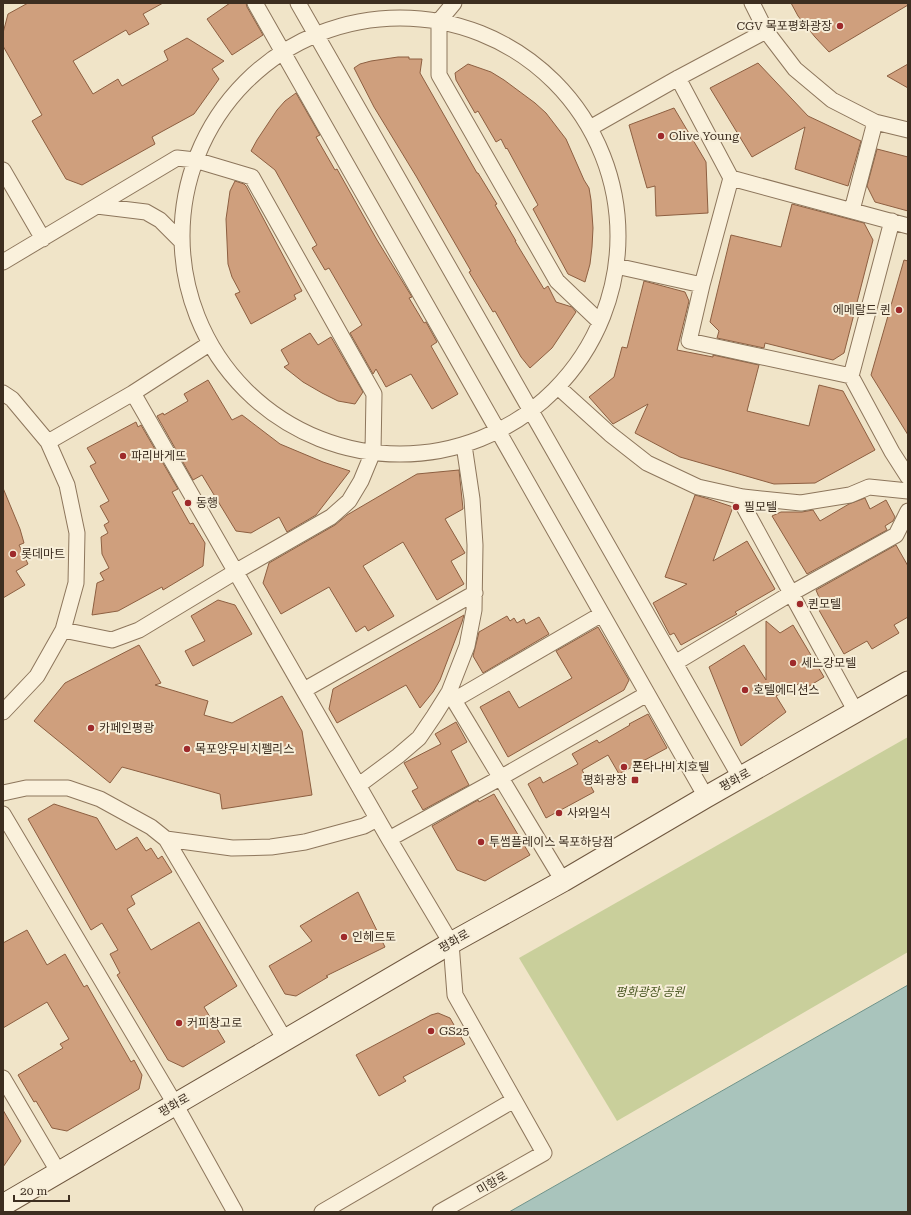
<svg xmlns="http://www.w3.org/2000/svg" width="911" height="1215" viewBox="0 0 911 1215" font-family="'Roboto Serif','Noto Sans KR',serif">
<rect width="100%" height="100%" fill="#f0e4c8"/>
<!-- green -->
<path fill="#c9cf9b" d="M908 737V952L617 1121 519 958Z"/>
<!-- water -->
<path fill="#a9c4bc" stroke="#6f938a" d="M908 985V1212H509Z"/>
<!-- building -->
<path fill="#cf9f7d" stroke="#8d5f41" d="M28 3H163L143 14 149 24 129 35 126 30 73 61 93 94 118 79 122 86 168 60 164 51 187 38 224 61 212 69 219 79 194 114 152 137 155 144 82 185 66 179 32 121 42 115 3 46V33L8 14Z
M230 3H246L247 7 263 35 232 55 207 19Z
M791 3H908V5L829 52 815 37 798 16Z
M398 57H409V59H422L420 73 477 173H478L497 204 495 205 516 241H515L544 289 548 286 556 302 572 307 576 312 552 348 530 368 521 357 495 311 493 312 469 272 471 271 416 176 374 107 354 68 360 64 371 61Z
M758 63 808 116 861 141 848 186 795 169 805 127 752 157 710 88Z
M468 64 491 72 504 80 535 103 546 113 566 139 584 180 589 188 591 200 593 228 592 247 590 264 585 282 568 274 533 209 538 205 507 148 506 149 501 139 496 142 478 111 475 113 456 80 455 73Z
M908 64V88L887 76Z
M296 93 320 135 316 137 335 170 337 169 377 240 412 297 409 298 424 323 426 322 437 342 431 346 458 394 432 409 411 374 386 387 376 369 373 374 350 333 362 325 329 268 325 270 312 248 317 245 275 170 251 151 257 140 277 110 285 101Z
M674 108 706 162 708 213 656 216 655 186 647 188 629 125Z
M877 149 908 157V211L875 202 867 186Z
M235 181 244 184 246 186 302 291 294 295 296 299 251 324 235 294 240 292 232 277 228 264 226 219 230 191Z
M792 204 864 223 873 240 844 353 833 360 765 343 764 348 717 338 719 331 710 322 731 235 781 247Z
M904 260 908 261V435L871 375Z
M644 281 685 292 689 301 677 350 713 357V355L759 365 747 411 809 426 819 385 843 391 875 450 815 483 774 484 680 457 635 433 648 404 613 424 589 397 614 377 622 347 627 348Z
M310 333 318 345 331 337 334 342 363 392 355 404 338 401 322 393 303 382 284 367 289 364 281 350Z
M208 380 232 420 242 415 280 444 323 462 350 471 316 515 287 532 279 517 251 533 236 531 202 475 193 480 157 416 163 413 164 415 188 401 184 394Z
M136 422 138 427 141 425 178 489 172 492 190 524 193 523 205 543 203 566 163 590 162 587 118 611 92 615 97 583 104 580 100 573 109 568 102 554 101 537 108 533 104 525 109 522 100 506 109 501 90 466 96 463 87 448Z
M459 470 463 509 445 519 465 553 451 561 464 584 437 600 403 542 363 566 394 616 368 631 365 626 356 632 329 587 281 614 263 583 269 563 335 525 347 515 417 474Z
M3 488 20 529 24 543 19 545 28 564 16 571 25 585 3 598Z
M695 495 709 499 733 507 713 561 747 541 775 589 735 612 737 614 681 645 674 633 670 635 653 603 687 584 665 577Z
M865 498 870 509 886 500 895 517 893 521 885 526 887 530 807 574 772 516 781 512H802L813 510 820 521 849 504Z
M896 545 908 566V617L894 625 899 633 872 649 867 641 844 654 816 605 821 602 816 590Z
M218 600 235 605 252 634 193 666 185 651 205 641 191 616Z
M464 615 462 622 440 680 433 692 420 708 406 685 337 723 329 709 333 689Z
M507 616 510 621 514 618 517 623 524 619 526 624 539 617 549 634 483 673 473 656 479 632Z
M766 621 780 633 793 625 824 677 806 688 802 682 776 696 786 712 741 746 709 667 744 645 766 680Z
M598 627 629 680 624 690 508 757 480 707 509 691 519 708 572 678 556 651Z
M139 645 161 683 155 685 208 701 204 715 232 723 282 696 302 731 312 795 222 809 220 794 122 767 110 783 34 721 65 683Z
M648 714 667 748 619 774 608 755 582 770 594 792 546 818 528 784 540 777 543 783 578 764 572 754 597 740 599 743 630 725 629 724Z
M456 722 467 742 451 751 469 785 423 810 412 791 418 788 404 763 441 744 435 734Z
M494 794 530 855 485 881 457 870 432 826 478 800 479 802Z
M54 804 97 818 116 850 137 837 146 851 151 848 158 859 162 856 172 872 131 896 135 904 127 909 151 950 199 922 237 986 204 1007 225 1042 183 1067 168 1060 117 975 120 973 110 954 118 950 102 923 91 930 28 819Z
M358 892 385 947 326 976 328 977 296 996 285 994 269 966 312 941 300 926Z
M27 930 47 965 65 954 84 987 87 985 131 1062 134 1060 142 1075 139 1089 67 1131 52 1128 36 1101 34 1102 18 1075 63 1048 60 1044 69 1039 47 1002 3 1028V943Z
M438 1013 450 1018 465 1044 403 1077 406 1081 379 1096 356 1055 431 1015Z
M3 1110 21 1141 3 1167Z"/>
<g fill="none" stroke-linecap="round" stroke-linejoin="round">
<defs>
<path id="street" d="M255 3 706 797
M298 3 740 777
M454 3 439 21V75L557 281 600 322
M752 3 766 31 795 69 832 100 875 122 908 130
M182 236a218 218 0 1 1 436 0a218 218 0 1 1-436 0Z
M678 78 731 178 702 285 689 341 851 376
M590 128 678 78 766 31
M3 170 43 239
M731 178 908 226
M97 206 146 212 160 220 182 242
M852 210 875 122
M892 221 851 376 892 452 908 477
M3 262 177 158 195 160 252 177 374 394 373 452 361 481 349 501 331 517 235 572 139 630 112 640 63 630
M616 266 702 285
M558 387 610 434 647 463 698 487 743 497 801 503 850 495 869 487 908 491
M3 393 12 399 48 442 67 485 77 533 76 583 63 630 37 676 3 712
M133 393 389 839 451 943 455 995 544 1153 440 1212
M48 442 133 393 209 344
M738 496 856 712
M675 663 790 594 896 535 908 511
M304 690 475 593
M449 692 563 881
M454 700 602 614
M359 785 398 756 419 738 434 716 449 692 467 646 474 610 475 545 472 499 464 445
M3 793 26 788H68L100 799 151 827 166 839 285 1040
M3 814 175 1104 235 1212
M166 839 232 848 271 847 305 842 364 826 377 819
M389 839 500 778 647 694
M3 1078 59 1173
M322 1212 514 1100"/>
<path id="secondary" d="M3 1205 451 943 563 881 706 797 908 682"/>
</defs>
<!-- street casing -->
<use href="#street" stroke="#8d765c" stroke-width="17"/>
<!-- secondary casing -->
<use href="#secondary" stroke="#6f573f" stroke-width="23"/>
<!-- street -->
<use href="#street" stroke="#faf1dc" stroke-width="15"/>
<!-- secondary -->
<use href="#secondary" stroke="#faf1dc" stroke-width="21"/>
</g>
<!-- markers -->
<g fill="#9e2a2b" stroke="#f7eed8" stroke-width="1.5">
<circle cx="840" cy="26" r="4"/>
<circle cx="661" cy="136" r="4"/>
<circle cx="899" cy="310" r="4"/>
<circle cx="123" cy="456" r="4"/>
<circle cx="188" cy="503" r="4"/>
<circle cx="736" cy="507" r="4"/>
<circle cx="13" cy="554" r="4"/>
<circle cx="800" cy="604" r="4"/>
<circle cx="793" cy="663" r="4"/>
<circle cx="745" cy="690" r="4"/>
<circle cx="91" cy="728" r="4"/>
<circle cx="187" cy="749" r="4"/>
<circle cx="624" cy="767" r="4"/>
<rect x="631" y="776" width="8" height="8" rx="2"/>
<circle cx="559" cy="813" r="4"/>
<circle cx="481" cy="842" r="4"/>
<circle cx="344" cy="937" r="4"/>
<circle cx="179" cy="1023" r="4"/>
<circle cx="431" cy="1031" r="4"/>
</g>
<g text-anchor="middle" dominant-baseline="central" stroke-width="4" stroke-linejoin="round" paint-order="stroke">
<!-- poi labels -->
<g font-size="12" fill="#3d2e20" stroke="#f7eed8" text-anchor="start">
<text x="832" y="26" text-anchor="end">CGV 목포평화광장</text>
<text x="669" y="136">Olive Young</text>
<text x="891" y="310" text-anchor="end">에메랄드 퀸</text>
<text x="131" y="456">파리바게뜨</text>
<text x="196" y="503">동행</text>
<text x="744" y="507">필모텔</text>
<text x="21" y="554">롯데마트</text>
<text x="808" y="604">퀸모텔</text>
<text x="801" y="663">세느강모텔</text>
<text x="753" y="690">호텔에디션스</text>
<text x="99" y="728">카페인평광</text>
<text x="195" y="749">목포양우비치펠리스</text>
<text x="632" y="767">폰타나비치호텔</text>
<text x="627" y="780" text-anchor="end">평화광장</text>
<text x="567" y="813">사와일식</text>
<text x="489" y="842">투썸플레이스 목포하당점</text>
<text x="352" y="937">인헤르토</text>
<text x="187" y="1023">커피창고로</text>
<text x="439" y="1031">GS25</text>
</g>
<!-- street labels -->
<g font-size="12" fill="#3d2e20" stroke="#f7eed8">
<text transform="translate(735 780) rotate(-29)">평화로</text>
<text transform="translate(454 941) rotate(-30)">평화로</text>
<text transform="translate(174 1105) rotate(-30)">평화로</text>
<text transform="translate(492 1183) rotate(-30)">미항로</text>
</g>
<!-- park labels -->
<g font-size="12" font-style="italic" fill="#4d5a26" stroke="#f7eed8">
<text x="650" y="992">평화광장 공원</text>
</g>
</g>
<!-- border -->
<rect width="911" height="1215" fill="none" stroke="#3d2e20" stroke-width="8"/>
<!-- scale -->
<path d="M14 1195v6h55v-6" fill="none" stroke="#3d2e20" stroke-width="2"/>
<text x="20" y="1195" font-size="12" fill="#3d2e20" stroke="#f7eed8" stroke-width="3" paint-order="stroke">20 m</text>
</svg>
